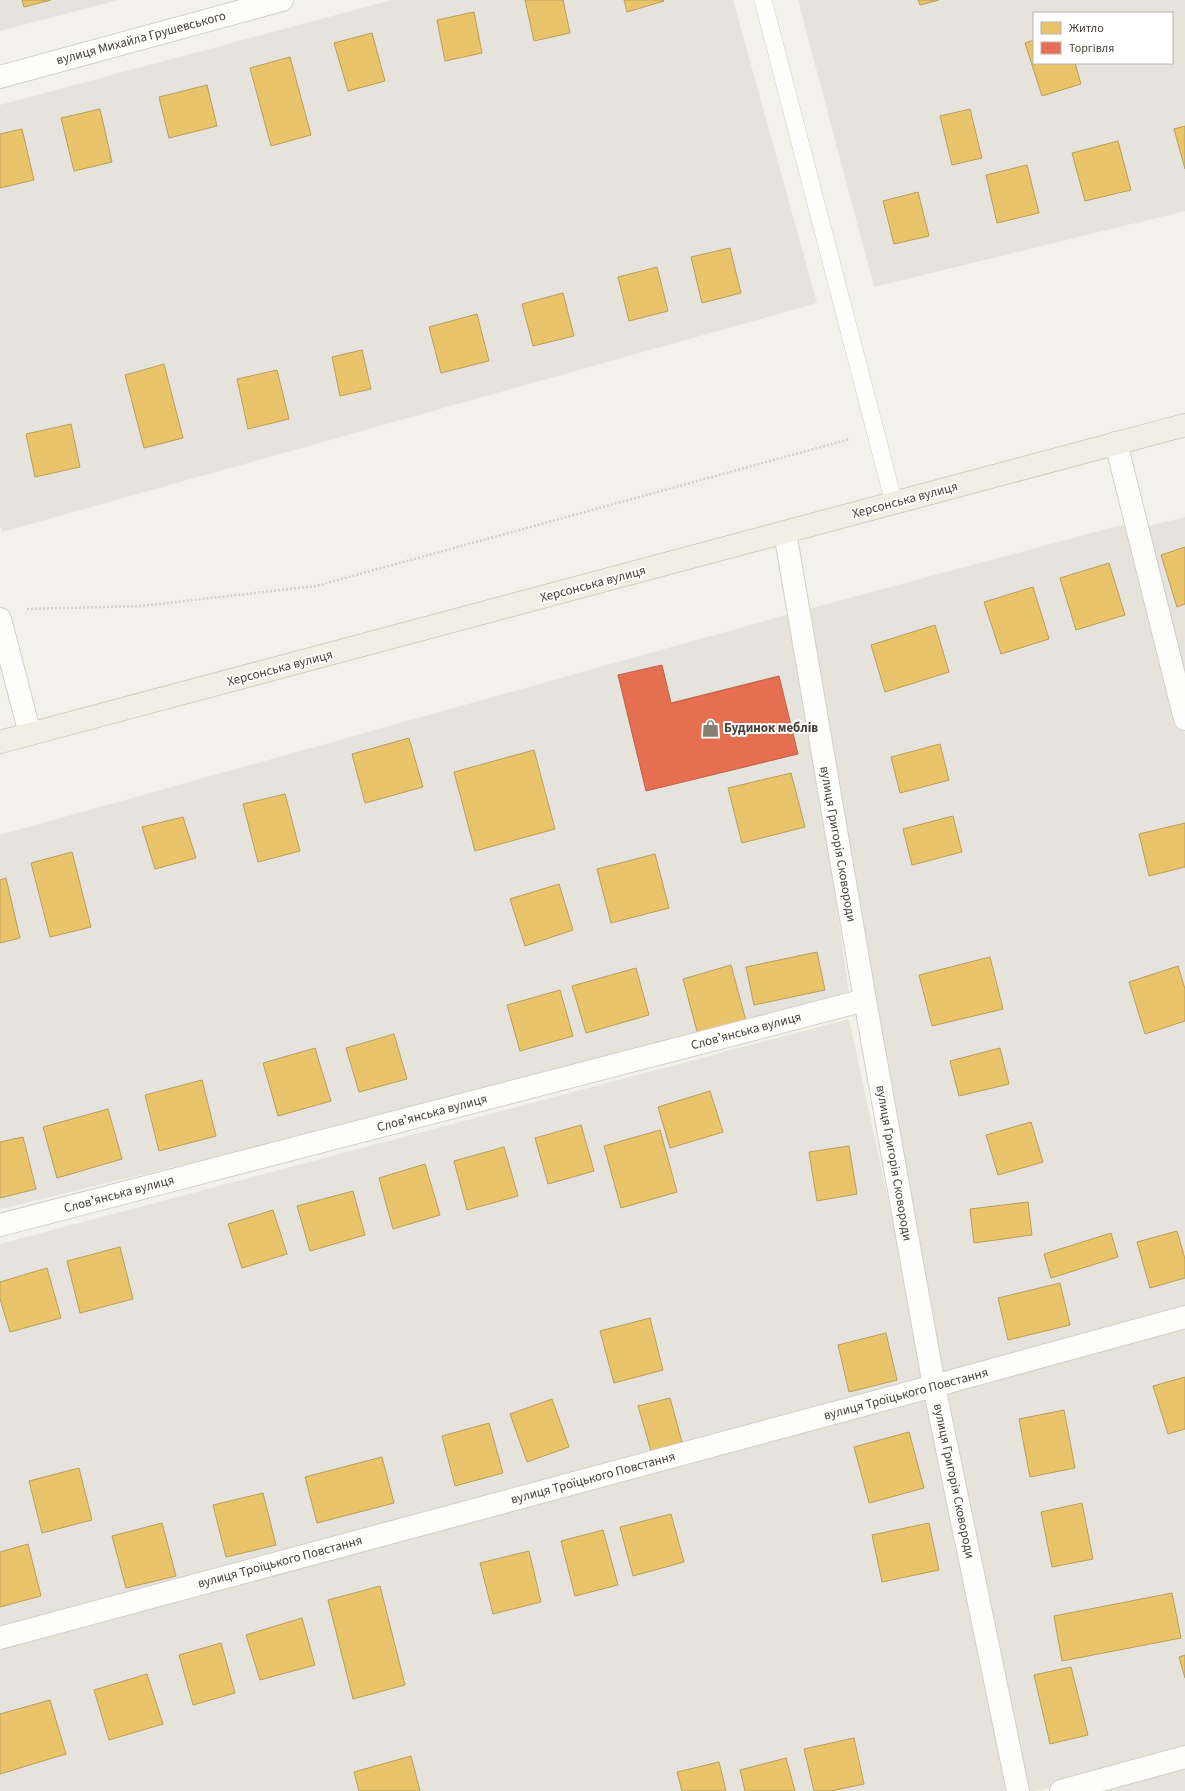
<svg xmlns="http://www.w3.org/2000/svg" width="1185" height="1791" viewBox="0 0 1185 1791" font-family="'Source Sans 3',sans-serif">
<rect width="100%" height="100%" fill="#f2f1ec"/>
<!-- residential -->
<path fill="#e5e3db" fill-rule="evenodd" d="M0 0H118L0 31Z
M392 0H733L817 303 2 532 0 525V105Z
M798 0H1185V211L874 287ZM1034 13H1172V63H1034Z
M1185 517V687L1148 526Z
M1133 522 1185 735V1312L937 1382 801 611Z
M797 612 850 1002 0 1209V835Z
M849 1019 928 1384 0 1626V1244Z
M1185 1329V1749L1037 1791H1023L941 1390Z
M931 1391 1012 1791H0V1650Z
M1185 1765V1791H1088Z"/>
<!-- homes -->
<path fill="#e9c46a" stroke="#b99d5b" d="M22 0H51L24 7Z
M525 0H563L570 33 534 41Z
M624 0H663L664 1 627 12Z
M918 0H939L920 5Z
M474 12 482 53 445 61 437 20Z
M372 33 385 81 348 91 334 43Z
M1034 40V63H1075L1081 84 1042 96 1025 43Z
M290 57 311 135 271 146 250 68Z
M207 85 217 126 169 138 159 97Z
M100 109 112 162 74 171 61 118Z
M970 109 982 158 952 165 940 116Z
M1185 126V169L1174 129Z
M22 129 34 180 0 188V134Z
M1118 141 1131 190 1085 201 1072 153Z
M1027 165 1039 213 997 223 986 175Z
M918 192 929 236 894 244 883 201Z
M730 248 741 293 702 303 691 257Z
M657 267 668 311 629 321 618 277Z
M563 293 574 336 533 346 522 304Z
M477 314 489 361 441 373 429 327Z
M362 350 371 389 340 396 332 357Z
M164 364 183 438 144 448 125 375Z
M277 370 289 419 248 429 237 379Z
M71 424 80 467 35 477 26 434Z
M1185 547V604L1177 607 1161 555Z
M1109 563 1125 615 1076 630 1060 578Z
M1033 587 1049 639 1001 654 984 602Z
M935 625 949 672 885 692 871 645Z
M409 738 423 787 365 803 352 754Z
M940 744 949 780 900 793 891 757Z
M534 750 555 829 475 851 454 772Z
M791 773 805 827 742 843 728 788Z
M285 794 300 851 258 862 243 804Z
M953 816 962 852 912 865 903 829Z
M183 817 196 858 155 869 142 827Z
M1185 823V867L1149 876 1139 834Z
M72 852 91 927 50 937 31 863Z
M655 854 669 908 611 923 597 869Z
M6 878 20 938 0 943V880Z
M559 884 573 930 525 946 510 899Z
M817 952 825 990 754 1005 746 967Z
M990 957 1003 1009 932 1026 919 975Z
M731 965 746 1021 698 1035 683 979Z
M1178 966 1185 989V1021L1145 1034 1129 982Z
M636 968 649 1015 586 1033 572 986Z
M560 990 573 1036 520 1051 507 1005Z
M394 1034 407 1079 359 1092 346 1048Z
M315 1048 331 1101 278 1116 263 1063Z
M1000 1048 1009 1084 959 1096 950 1061Z
M202 1080 216 1136 159 1151 145 1095Z
M710 1091 723 1132 670 1148 658 1107Z
M108 1109 122 1159 57 1178 43 1127Z
M1031 1122 1043 1162 998 1175 986 1135Z
M581 1125 594 1171 548 1184 535 1138Z
M660 1130 677 1192 621 1208 604 1146Z
M23 1137 36 1189 0 1198V1142Z
M849 1146 857 1194 817 1201 809 1152Z
M504 1147 518 1196 467 1210 454 1161Z
M425 1164 440 1215 393 1229 379 1178Z
M353 1191 365 1235 310 1251 297 1206Z
M1028 1202 1032 1235 974 1243 970 1209Z
M273 1210 287 1254 242 1268 228 1224Z
M1177 1231 1185 1259V1278L1150 1288 1137 1242Z
M1111 1233 1118 1257 1051 1278 1044 1254Z
M120 1247 133 1299 80 1313 67 1261Z
M47 1268 61 1318 10 1332 0 1299V1282Z
M1060 1283 1070 1325 1008 1340 998 1298Z
M650 1318 663 1370 614 1383 600 1331Z
M886 1333 897 1380 849 1392 838 1345Z
M1185 1377V1429L1168 1434 1153 1386Z
M670 1398 682 1442 651 1451 638 1406Z
M552 1399 569 1447 527 1462 510 1414Z
M1064 1410 1075 1468 1030 1477 1019 1419Z
M489 1423 503 1473 455 1486 442 1436Z
M909 1432 924 1488 869 1503 854 1447Z
M382 1457 394 1503 317 1523 305 1477Z
M79 1468 92 1520 42 1533 29 1481Z
M263 1493 276 1545 226 1557 213 1505Z
M1082 1503 1093 1559 1052 1567 1041 1512Z
M671 1514 684 1562 633 1576 620 1527Z
M162 1523 176 1576 126 1588 112 1536Z
M929 1523 939 1570 882 1582 872 1535Z
M603 1530 618 1585 575 1596 561 1541Z
M28 1544 41 1596 0 1607V1552Z
M529 1551 541 1602 493 1614 480 1563Z
M380 1586 405 1685 353 1699 328 1600Z
M1172 1593 1181 1638 1062 1661 1054 1616Z
M302 1618 315 1665 260 1680 246 1635Z
M221 1643 235 1693 193 1705 179 1655Z
M1185 1655V1678L1179 1657Z
M1071 1667 1088 1735 1050 1744 1034 1675Z
M147 1674 163 1724 109 1740 94 1690Z
M50 1700 66 1754 0 1774V1714Z
M854 1738 864 1784 831 1791H814L804 1749Z
M411 1756 420 1791H359L354 1772Z
M786 1758 795 1791H745L740 1770Z
M719 1762 726 1791H682L677 1772Z"/>
<!-- shops -->
<path fill="#e76f51" stroke="#b7624a" d="M662 665 671 703 779 676 798 754 646 791 618 675Z"/>
<g fill="none" stroke-linecap="round" stroke-linejoin="round">
<defs>
<path id="lane" d="M763 0 894 503"/>
<path id="street" d="M0 77 282 0
M1116 443 1185 719
M785 532 865 1000 934 1386 1018 1791
M0 619 30 734
M0 1225 865 1000
M0 1638 934 1386 1185 1317
M1061 1791 1185 1757"/>
<path id="primary" d="M0 742 1185 425"/>
</defs>
<!-- lane casing -->
<use href="#lane" stroke="#d0cfca" stroke-width="18"/>
<!-- street casing -->
<use href="#street" stroke="#d0cfca" stroke-width="24"/>
<!-- primary casing -->
<use href="#primary" stroke="#d3cdbb" stroke-width="24"/>
<!-- path -->
<path stroke="#d2d1cb" stroke-width="2.5" stroke-dasharray="2 2" stroke-linecap="butt" d="M27 609 141 606 316 586 850 439"/>
<!-- lane -->
<use href="#lane" stroke="#fdfdfc" stroke-width="17"/>
<!-- street -->
<use href="#street" stroke="#fdfdfc" stroke-width="22"/>
<!-- primary -->
<use href="#primary" stroke="#f1eee5" stroke-width="22"/>
</g>
<!-- icons -->
<defs>
<symbol id="shop-bare" viewBox="-9 -9 18 18"><path d="M-5-2.5h2.3a2.7 3.5 0 0 1 5.4 0H5L5.5 6h-11ZM-1.5-2.5h3a1.5 2.3 0 0 0-3 0Z" fill="#848078" stroke="#fff" stroke-width="2.5" paint-order="stroke"/></symbol>
</defs>
<g fill-rule="evenodd">
<use href="#shop-bare" x="698" y="716" width="25" height="25"/>
</g>
<g text-anchor="middle" dominant-baseline="central" stroke-width="4" stroke-linejoin="round" paint-order="stroke">
<!-- street labels -->
<g font-size="13" fill="#484339" stroke="#fff">
<text transform="translate(141 38) rotate(-15)">вулиця Михайла Грушевського</text>
<text transform="translate(905 500) rotate(-15)">Херсонська вулиця</text>
<text transform="translate(593 584) rotate(-15)">Херсонська вулиця</text>
<text transform="translate(280 668) rotate(-15)">Херсонська вулиця</text>
<text transform="translate(838 844) rotate(80)">вулиця Григорія Сковороди</text>
<text transform="translate(746 1031) rotate(-15)">Словʼянська вулиця</text>
<text transform="translate(432 1113) rotate(-15)">Словʼянська вулиця</text>
<text transform="translate(894 1163) rotate(80)">вулиця Григорія Сковороди</text>
<text transform="translate(119 1194) rotate(-15)">Словʼянська вулиця</text>
<text transform="translate(906 1394) rotate(-15)">вулиця Троїцького Повстання</text>
<text transform="translate(593 1478) rotate(-15)">вулиця Троїцького Повстання</text>
<text transform="translate(954 1481) rotate(78)">вулиця Григорія Сковороди</text>
<text transform="translate(280 1562) rotate(-15)">вулиця Троїцького Повстання</text>
</g>
<!-- poi labels -->
<g font-size="13" font-weight="bold" fill="#484339" stroke="#fff" text-anchor="start">
<text x="724" y="728">Будинок меблів</text>
</g>
</g>
<!-- legend -->
<rect x="1033" y="12" width="140" height="52" fill="#ffffff" stroke="#b6b4b0"/>
<rect x="1041" y="22" width="20" height="12" fill="#e9c46a" stroke="#b6b4b0"/>
<text x="1069" y="32" font-size="12" fill="#484339">Житло</text>
<rect x="1041" y="42" width="20" height="12" fill="#e76f51" stroke="#b6b4b0"/>
<text x="1069" y="52" font-size="12" fill="#484339">Торгівля</text>
</svg>
